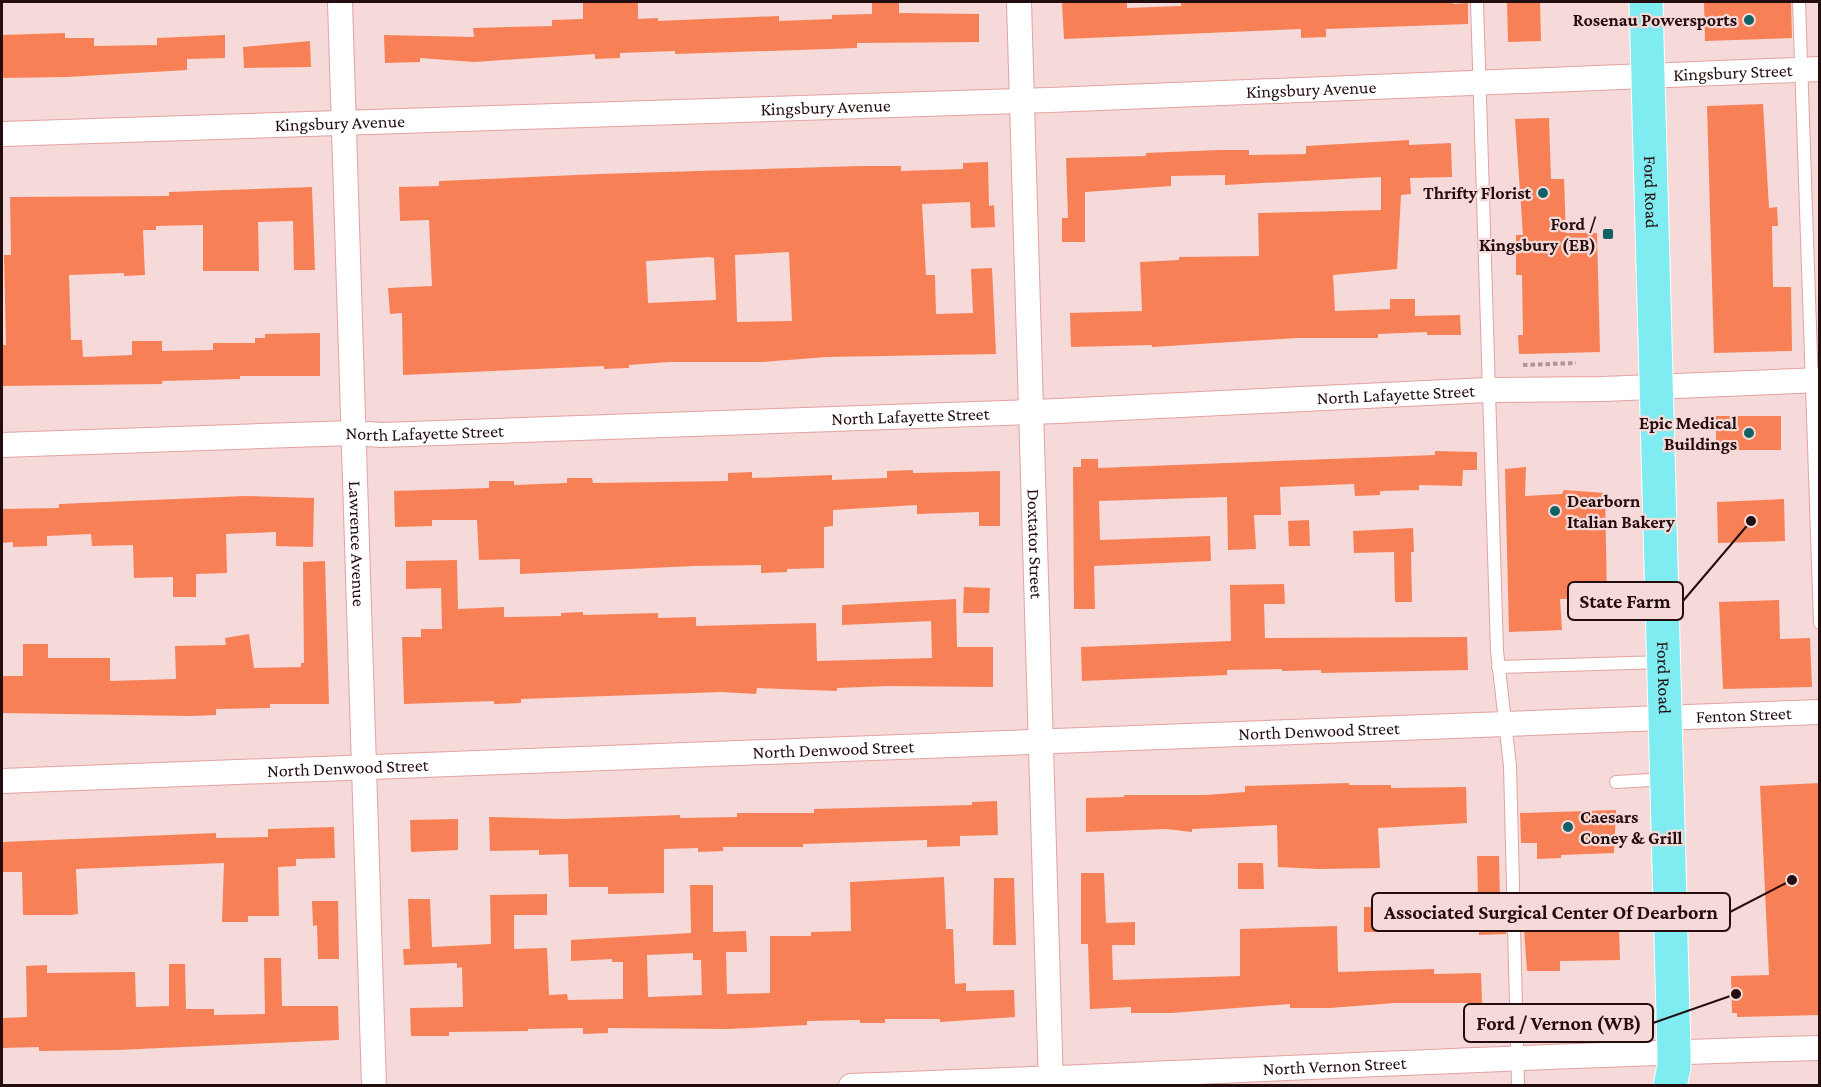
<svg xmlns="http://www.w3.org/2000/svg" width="1821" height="1087" viewBox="0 0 1821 1087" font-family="'Crimson Pro',serif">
<rect width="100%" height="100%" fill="#f6dad9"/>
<!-- building -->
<path fill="#f88056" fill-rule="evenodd" d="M583 2H638V19L658 18V21L779 16V21L832 19V15L872 14V2H899V13L979 14V42L857 43V48L675 54V51L620 53V58L595 59V54L474 62 420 58V62L385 63 384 35 474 37 473 28 552 26V20L583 19Z
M1062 2H1127V8L1181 6V2H1453V4L1468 3V24L1326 29V37L1301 38V29L1064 39Z
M1507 2H1540L1541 41 1508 42Z
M1704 2H1791L1792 38 1705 41Z
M65 33V38H94V46L157 45V38L225 35V58L187 59V70L67 77 2 78V35Z
M310 41 311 67 244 68 243 47Z
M1763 104 1769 208 1777 207 1778 226H1772L1773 287H1791L1792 351 1714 353 1707 106Z
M1549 118 1551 179H1564L1566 233H1597L1600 352 1519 354 1518 335H1523L1522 275H1516V235H1523L1515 119Z
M1409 140V145L1451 143 1452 177 1410 178 1411 194 1401 195 1397 269 1333 275 1335 311 1390 309V299H1415V316L1460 315 1461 335H1427V332L1378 334V338H1297L1152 347V345L1071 347 1070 313 1142 311 1140 262 1179 260V257L1259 256 1258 213 1381 210V177L1225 185V175L1171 176V186L1085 192V242H1062V218H1068L1066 158 1146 156V153L1219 150H1249V155L1306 154V146Z
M988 162 989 206 994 205 995 227 971 228 970 202 922 204 926 275H935L936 314 973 313 971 269 992 268 996 354 827 357 762 362H669L629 365V368L604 369V366L403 375 402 313 390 314 388 288 432 286 429 220 400 221 399 187 439 186V181L599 174 861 166H901V171L963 169V163ZM789 252 792 321 737 322 735 255ZM710 257 714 258 716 300 648 303 646 261Z
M312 187 315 270H294L293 221 258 222 259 271H203V225L156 226V230H143L145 275 124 276V273L69 275 71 340H82L83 357 132 355V341H162V351L213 350V343H255V338H265V334L320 333V376H240V379L162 381V384L2 386V345H6L4 255H11L10 197 169 196V192Z
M1716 416H1781V450H1716Z
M1435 451 1477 452V470H1463L1462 486 1419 485V490L1380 491V495L1355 496 1354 484 1280 487 1281 515H1254L1256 549 1228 550 1227 497 1099 501 1100 540 1210 536 1211 561 1094 566 1095 609H1074L1073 467H1081V459H1098V468L1435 455Z
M1526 467 1525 496 1562 494 1564 490 1605 493 1607 598 1560 599 1562 630 1509 632 1505 469Z
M913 470V473L1000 471V526H979V512L917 514V505L833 510V526L824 527V568L787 569V572L761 573V565L694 566 520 574V559L479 560 477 520H432V526L395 527 394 491 489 488V481H514V485L567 483V478H592L593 483 728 481V473L752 472V478L832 475V480L887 478V471Z
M245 496 314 498 313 547 276 546V532L226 534 227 573 196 574V597H173V577L134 578 133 545 92 546 91 534 47 536V546L13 547V542L2 543V509L59 508V504Z
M1784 499 1785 541 1718 543 1717 502Z
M1309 520 1310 546H1289L1288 521Z
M1413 528 1414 552H1411L1412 602H1395L1394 552 1354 553 1353 531Z
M457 560 458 609 504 607V617L561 616V613L583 612V615L658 613V618L696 617V626L816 623 817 661 932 658 931 621 842 625V605L956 599 957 647H993V687L888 686 837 688V691L757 688 756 694 721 692 521 699V703L494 704V701L404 704 402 637H421V629H442L441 588 406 589V561Z
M325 561 329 704H270V708L216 709V715L190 716 2 713V676H23V644H48V658H110V681L176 679 175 646 226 645 225 638 249 634 254 668 301 667V663H304L303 562Z
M1284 584 1285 604H1264L1265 638 1467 637 1468 670 1321 673V670L1282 671V669L1227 670V675L1082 681 1081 647 1231 641 1230 585Z
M964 587 990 588 989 613H963Z
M1779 600 1780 639 1810 638 1812 687 1723 689 1719 602Z
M1349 783V785H1391V788L1466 787 1467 823 1378 828 1380 868 1318 869 1278 867 1277 825 1192 829V832L1166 829 1086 832V798L1124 797V795H1206L1245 792V786Z
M1820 783V1015L1737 1017V1013H1732L1731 976 1769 975 1760 786Z
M997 801 998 835 960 836V846L927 847V840L803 844V847H723V851L698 852V848L664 849V893L608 894V887H569L568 854 539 855V850L490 851 489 817 563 819 680 815V818L737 817V813H814V809L972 805V802Z
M1616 810 1614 853 1561 855V858L1537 859V843H1521L1520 813Z
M458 819V850L411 852 410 820Z
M334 827 335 858 296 859V866L278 867 279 916H248V922H222L224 863 76 869 78 914 70 915H23L22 872H2V842L216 833V838L268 837V829Z
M1477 856H1499L1500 902H1505L1506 934 1479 935Z
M1238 863H1263L1264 889H1238Z
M1081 873H1104L1106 923 1135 922V945H1112L1113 980 1240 976V929L1337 926 1338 972 1434 969V974L1481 973 1482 1003H1395L1330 1008H1290V1004L1171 1013H1131V1007L1090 1009 1088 944H1081Z
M944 877 946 929H953L955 984 966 983V991L1014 990 1015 1017 940 1022V1019H885V1023H860V1020L807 1021V1025L727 1029 608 1028V1033L583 1034V1028L528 1029V1031L449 1032V1036H411L410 1008 463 1007 462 967 457 968V963L404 965 403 949H410L408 899H430L432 947 491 944 490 895 547 894V915H514V949L547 948 549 995 567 994 568 1000 623 999V962H612V959L571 961V940L691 933 690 885H713V932L746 931 747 952H726L727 994 770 993V936H811V932L851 931 850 882ZM693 953V960H701L702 995 648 997 647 955Z
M994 878H1014L1016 945H993Z
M1618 899 1620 960 1560 961V971H1527L1522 901Z
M312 901H338L339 959H318L317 925 313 926Z
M1364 907H1407V927L1382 926V932H1364Z
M264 958H281L282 1006H338L339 1040 117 1050 39 1051V1047L2 1048V1018L27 1017 26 966 47 965V973L135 972 136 1007 169 1006V964H185L186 1009H214V1015L265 1014Z"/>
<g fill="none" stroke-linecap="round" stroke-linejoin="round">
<defs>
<path id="lane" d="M1477 2 1497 651 1510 766 1518 1086
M1799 2 1820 623
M1498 667 1663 662
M1616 782 1667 779"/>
<g id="street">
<path id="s1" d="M340 2 374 1086"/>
<path id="s2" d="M1019 2 1051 1086"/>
<path id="s3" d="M2 134 1050 100 1820 69"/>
<path id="s4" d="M2 445 352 433 382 435 1058 411 1487 390 1603 389 1820 380"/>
<path id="s5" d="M2 781 1820 712"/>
<path id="s6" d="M851 1086C1174 1075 1497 1056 1820 1048"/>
</g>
<g id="primary">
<path id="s7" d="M1646 2 1674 1052V1067L1670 1086"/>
</g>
</defs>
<!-- lane casing -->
<use href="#lane" stroke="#e2a2a1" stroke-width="14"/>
<!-- street casing -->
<use href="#street" stroke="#e2a2a1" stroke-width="26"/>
<!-- primary casing -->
<use href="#primary" stroke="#fff" stroke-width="35"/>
<!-- path -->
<path stroke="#b09595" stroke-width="4" stroke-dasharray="4.5 3" stroke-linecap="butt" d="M1523 365 1576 363"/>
<!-- lane -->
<use href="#lane" stroke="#fff" stroke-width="12"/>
<!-- street -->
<use href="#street" stroke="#fff" stroke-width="24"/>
<!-- primary -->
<use href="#primary" stroke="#7eecf1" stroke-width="33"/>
</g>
<!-- markers -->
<g fill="#116266" stroke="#f6dad9" stroke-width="2">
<circle cx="1749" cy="20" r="6"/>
<circle cx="1543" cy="193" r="6"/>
<rect x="1602" y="228" width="12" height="12" rx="3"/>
<circle cx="1749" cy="433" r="6"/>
<circle cx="1555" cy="511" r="6"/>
<circle cx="1568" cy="827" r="6"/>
</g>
<g text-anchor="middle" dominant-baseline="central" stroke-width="4.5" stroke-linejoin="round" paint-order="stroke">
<!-- poi labels -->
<g font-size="18" font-weight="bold" fill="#240d0e" stroke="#f6dad9" text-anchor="end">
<text x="1737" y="20">Rosenau Powersports</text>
<text x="1531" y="193">Thrifty Florist</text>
<text x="1596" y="224">Ford /<tspan x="1596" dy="21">Kingsbury (EB)</tspan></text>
<text x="1737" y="423">Epic Medical<tspan x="1737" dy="21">Buildings</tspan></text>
<text x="1567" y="501" text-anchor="start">Dearborn<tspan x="1567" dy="21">Italian Bakery</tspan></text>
<text x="1580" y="817" text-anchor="start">Caesars<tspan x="1580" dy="21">Coney &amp; Grill</tspan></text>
</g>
<!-- street labels -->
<g font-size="18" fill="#240d0e" stroke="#f6dad9">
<text stroke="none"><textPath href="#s3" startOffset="1732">Kingsbury Street</textPath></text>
<text stroke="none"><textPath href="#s3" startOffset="1310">Kingsbury Avenue</textPath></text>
<text stroke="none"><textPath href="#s3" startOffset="824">Kingsbury Avenue</textPath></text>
<text stroke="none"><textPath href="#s3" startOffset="338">Kingsbury Avenue</textPath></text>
<text stroke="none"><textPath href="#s7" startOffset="190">Ford Road</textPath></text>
<text stroke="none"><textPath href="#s4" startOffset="1395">North Lafayette Street</textPath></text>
<text stroke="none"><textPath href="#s4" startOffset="909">North Lafayette Street</textPath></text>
<text stroke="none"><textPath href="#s4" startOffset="423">North Lafayette Street</textPath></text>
<text stroke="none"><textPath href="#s1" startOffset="542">Lawrence Avenue</textPath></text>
<text stroke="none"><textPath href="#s2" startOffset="542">Doxtator Street</textPath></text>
<text stroke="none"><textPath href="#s7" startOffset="676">Ford Road</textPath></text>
<text stroke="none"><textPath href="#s5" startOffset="1743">Fenton Street</textPath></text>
<text stroke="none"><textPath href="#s5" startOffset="1318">North Denwood Street</textPath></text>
<text stroke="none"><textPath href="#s5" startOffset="832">North Denwood Street</textPath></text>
<text stroke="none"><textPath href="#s5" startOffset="346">North Denwood Street</textPath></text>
<text stroke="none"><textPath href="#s6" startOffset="484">North Vernon Street</textPath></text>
</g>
</g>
<!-- callouts -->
<path fill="none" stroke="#240d0e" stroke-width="2" d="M1751 521L1683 601M1792 880L1730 912M1736 994L1653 1023"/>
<g fill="#240d0e" stroke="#f6dad9" stroke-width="2">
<circle cx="1751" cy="521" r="6"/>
<circle cx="1792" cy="880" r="6"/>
<circle cx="1736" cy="994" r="6"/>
</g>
<g fill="#f6dad9" stroke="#240d0e" stroke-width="2">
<rect x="1568" y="582" width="115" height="38" rx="6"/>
<rect x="1372" y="893" width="358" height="38" rx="6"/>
<rect x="1464" y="1004" width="189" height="38" rx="6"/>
</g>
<g font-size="20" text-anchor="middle" font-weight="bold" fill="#240d0e">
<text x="1625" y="608">State Farm</text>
<text x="1551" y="919">Associated Surgical Center Of Dearborn</text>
<text x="1559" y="1030">Ford / Vernon (WB)</text>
</g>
<!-- border -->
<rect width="1821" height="1087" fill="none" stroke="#240d0e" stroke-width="6"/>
</svg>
